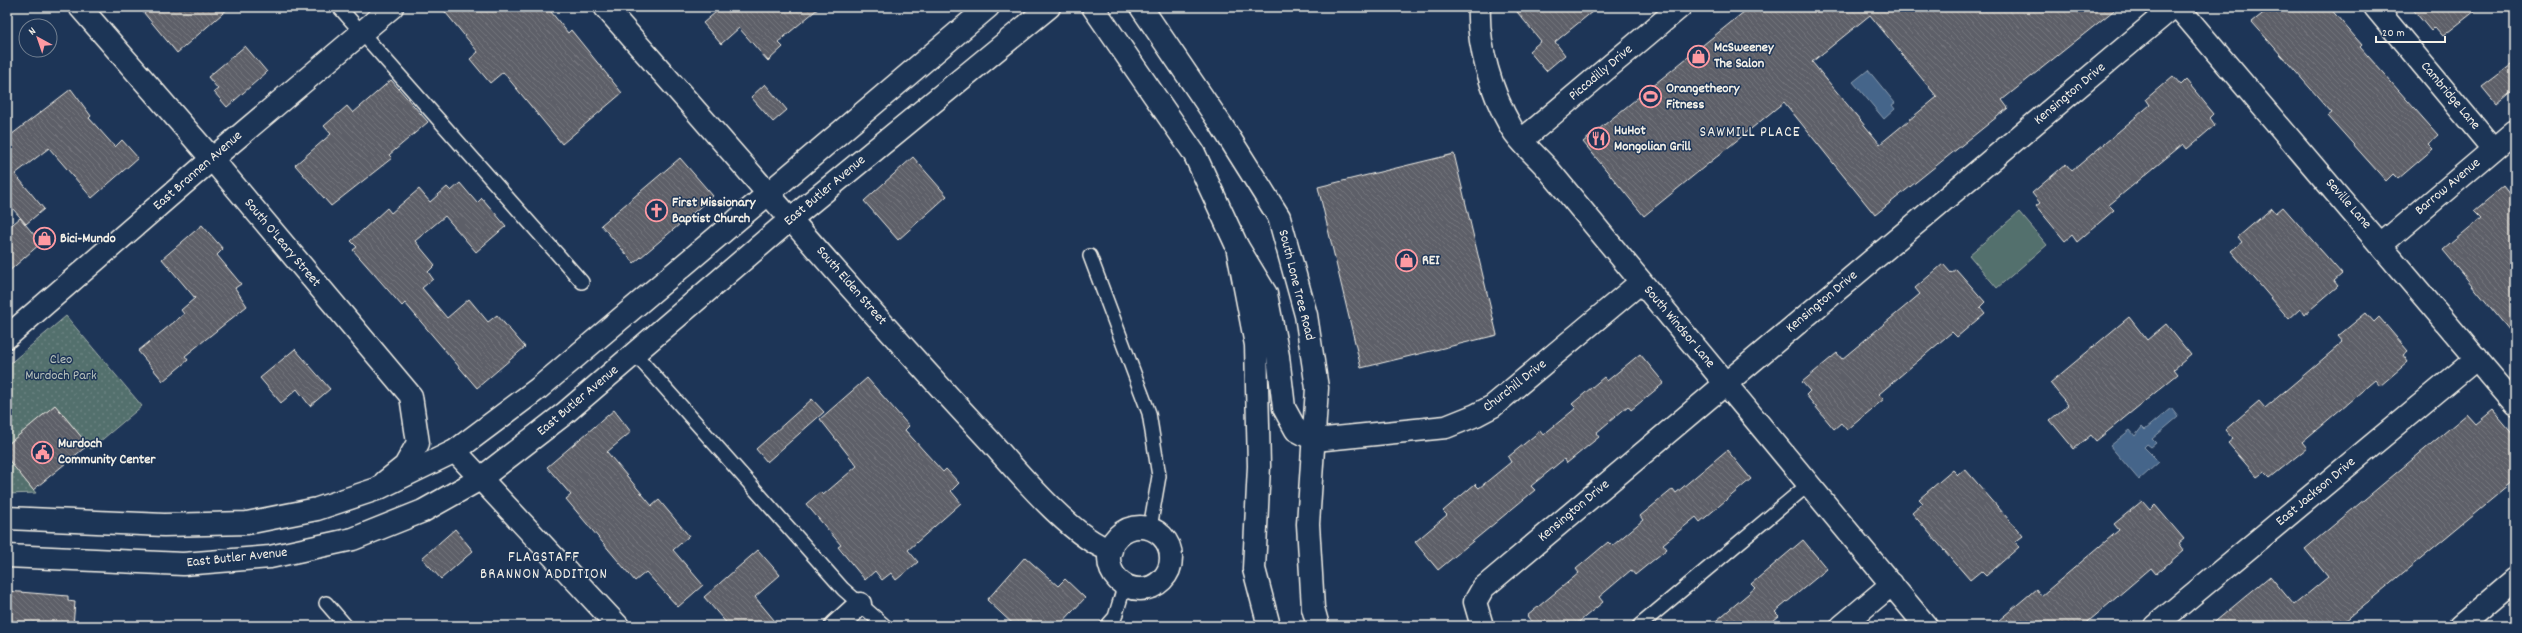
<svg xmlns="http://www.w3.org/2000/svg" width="2522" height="633" viewBox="0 0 2522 633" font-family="Dekko,sans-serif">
<defs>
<pattern id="park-dots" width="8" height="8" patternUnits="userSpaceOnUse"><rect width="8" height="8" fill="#526f6d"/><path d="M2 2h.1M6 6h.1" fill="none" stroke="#6c8482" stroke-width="1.8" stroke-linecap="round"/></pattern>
<pattern id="building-back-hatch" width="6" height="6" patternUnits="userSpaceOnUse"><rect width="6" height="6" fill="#5d5e67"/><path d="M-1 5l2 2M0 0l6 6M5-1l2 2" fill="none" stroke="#75767d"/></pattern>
</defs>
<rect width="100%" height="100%" fill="#1d3557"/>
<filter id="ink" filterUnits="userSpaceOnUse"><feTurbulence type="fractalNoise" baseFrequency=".025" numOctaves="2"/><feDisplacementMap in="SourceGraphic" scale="8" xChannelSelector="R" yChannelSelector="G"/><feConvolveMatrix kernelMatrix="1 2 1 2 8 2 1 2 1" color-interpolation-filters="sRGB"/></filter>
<g filter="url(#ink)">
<!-- grass -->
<path fill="#526f6d" stroke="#a3b0aa" d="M2019 212 2047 245 1997 288 1969 255Z"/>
<!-- park -->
<path fill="url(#park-dots)" stroke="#a3b0aa" d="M66 316 142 406 91 449 55 405 7 445V366Z
M7 458 36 493 7 494Z"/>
<!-- water -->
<path fill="#45658a" stroke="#8b9db0" d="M1868 70 1895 103 1892 105 1895 109 1884 119 1853 82Z
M2171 408 2178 417 2152 439 2156 443 2151 447 2147 444 2144 447 2159 462 2139 480 2110 446 2130 430 2135 436 2142 427 2145 430Z"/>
<!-- building -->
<path fill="url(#building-back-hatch)" stroke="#f4f1e8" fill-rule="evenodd" d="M139 7H230L177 53Z
M441 7H547L568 33 571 30 622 93 562 144 503 72 490 83 470 59 478 52Z
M722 7H820L778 42 783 47 768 61 739 28 721 44 703 23Z
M1513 7H1598L1555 42 1565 55 1546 71 1529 51 1541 41Z
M1750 7H2118L2002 100 2008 108 1875 215 1784 102 1644 216 1583 142ZM1870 15 1937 97 1880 144 1812 62Z
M2271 7H2329L2362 45 2360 47 2438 135 2428 144 2433 149 2398 179 2393 174 2386 181 2328 116 2332 113 2252 22Z
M2411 7H2480L2443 36 2435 27 2431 31Z
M245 46 267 72 227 107 214 92 218 89 208 77Z
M2515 62V88L2496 104 2482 87Z
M2173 76 2181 85 2186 80 2214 114 2210 118 2215 125 2187 149 2183 144 2109 205 2114 210 2077 242 2072 235 2065 241 2036 206 2040 203 2032 193 2066 164 2072 171 2150 105 2146 99Z
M391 80 428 122 389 155 392 158 331 206 295 165 331 134 324 126 347 106 353 113Z
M765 84 787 110 773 122 751 97Z
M71 89 91 116 89 118 115 147 122 140 138 158 92 198 49 148 15 174 44 209 26 224 7 202V138Z
M1454 154 1497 335 1361 368 1318 187Z
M913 157 947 196 898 240 864 201Z
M680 158 713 196 634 263 601 225Z
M460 183 477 203 482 198 506 226 476 252 445 216 415 241 435 265 428 272 433 279 422 288 447 318 469 299 488 322 497 315 525 347 477 388 405 303 402 306 353 250 357 247 351 241 387 208 391 213 419 189 430 202 447 187 451 191Z
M2504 186 2515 200V337L2443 250 2481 218 2474 211Z
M2283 207 2342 274 2334 281 2338 286 2304 315 2300 309 2289 319 2231 251 2242 242 2238 237 2272 208 2276 213Z
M20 218 41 243 7 273V229Z
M202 225 223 249 217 255 241 284 235 288 247 306 185 356 188 360 163 381 138 351 184 314 181 310 195 298 162 259Z
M1943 264 1951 273 1956 269 1985 302 1980 307 1985 313 1957 337 1952 332 1879 394 1884 399 1847 430 1841 423 1834 429 1806 395 1810 391 1802 382 1837 353 1842 359 1920 294 1915 288Z
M2366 313 2374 322 2379 317 2408 351 2403 355 2408 362 2380 386 2375 380 2302 442 2307 448 2270 478 2264 472 2257 477 2228 443 2233 439 2225 430 2259 401 2265 408 2343 342 2338 336Z
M2129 317 2147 340 2166 324 2191 355 2174 369 2178 374 2096 441 2091 435 2074 449 2050 420 2068 405 2050 383Z
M295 349 330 389 310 406 297 389 281 403 260 378Z
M1640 354 1664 383 1631 410 1628 406 1596 433 1599 437 1567 463 1564 459 1531 486 1535 490 1438 570 1415 542 1447 515 1443 511 1475 484 1479 488 1511 462 1508 457 1540 431 1543 435 1576 408 1572 404 1604 377 1607 381Z
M867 378 909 426 905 430 943 472 946 469 959 483 951 491 961 503 908 550 918 562 896 580 891 573 882 580 875 571 865 580 838 547 841 545 806 504 820 492 823 495 857 466 820 419Z
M812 399 824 412 767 462 756 449Z
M55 405 88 445 33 490 7 458V445Z
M614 410 631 432 607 452 652 506 659 500 689 536 673 550 703 585 678 607 646 572 635 581 566 499 571 495 547 467Z
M2493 410 2515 436V480L2339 626H2210L2270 576 2294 605 2328 577 2305 549 2467 414 2476 424Z
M1727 450 1751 479 1700 522 1696 517 1663 544 1667 549 1635 575 1631 570 1599 597 1603 602 1574 626H1535L1527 616 1579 573 1576 569 1608 542 1612 546 1643 520 1640 516 1673 489 1676 493Z
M1965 469 2023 536 2015 542 2019 547 1986 576 1981 571 1970 580 1912 513 1923 503 1919 499 1953 470 1958 475Z
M2142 501 2150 510 2155 505 2184 539 2179 543 2184 550 2156 574 2151 568 2083 626H1992L2036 589 2041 596 2119 530 2114 524Z
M455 529 473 551 441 579 422 558Z
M1803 540 1827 569 1775 612 1779 616 1767 626H1710L1755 588 1751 584Z
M758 550 780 575 755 597 779 626H729L704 597Z
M1025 557 1058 586 1065 579 1085 598 1059 626H1015L987 600Z
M7 591 68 596V601L75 602 73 626H7Z"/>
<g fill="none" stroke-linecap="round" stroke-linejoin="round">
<defs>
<path id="service" d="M339 7 582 282
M1090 256 1149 413 1159 476 1150 528
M635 354 843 589 885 626
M326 603 346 626
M1107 626 1115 617 1125 584
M1639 626 1809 484"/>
<path id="minor" d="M80 7 212 159 411 396 418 443 405 466 385 482
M605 7C733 152 858 300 990 441 1015 469 1076 542 1111 550
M1479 7C1477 45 1492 94 1511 127 1520 143 1536 155 1548 169L1926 626
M2178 7 2515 404
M2375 7 2493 149
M1522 140 1680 7
M2382 244 2515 131
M7 337 212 159 392 7
M1315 440 1446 427 1476 415 1493 406 1641 282
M455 451 618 626
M1109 558a31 31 0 1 1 62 0a31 31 0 1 1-62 0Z
M836 626 860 604
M1482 626 1475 602 1483 588 2173 7
M1842 626 1892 584
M2155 626 2477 358"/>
<path id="tertiary" d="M1237 246 1266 294 1278 356 1284 408 1296 430 1315 440
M2460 626 2515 579"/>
<path id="secondary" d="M1093 7 1194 153 1237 246 1256 345 1259 466 1254 569 1269 626
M1141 7 1220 123 1279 217 1306 315 1317 388 1308 524 1313 608 1318 626
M7 518 164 525 247 523 317 509 377 489 455 451 539 388 988 7
M7 556 183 564 270 557 353 539 423 511 480 479 564 414 792 218 1049 7"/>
</defs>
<!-- service casing -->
<use href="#service" stroke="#f4f1e8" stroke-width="16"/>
<!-- minor casing -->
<use href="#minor" stroke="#f4f1e8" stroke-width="25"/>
<!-- tertiary casing -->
<use href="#tertiary" stroke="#f4f1e8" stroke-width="25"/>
<!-- secondary casing -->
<use href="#secondary" stroke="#f4f1e8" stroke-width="25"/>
<!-- service -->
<use href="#service" stroke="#1d3557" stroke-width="13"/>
<!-- minor -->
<use href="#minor" stroke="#1d3557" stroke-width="22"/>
<!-- tertiary -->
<use href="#tertiary" stroke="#1d3557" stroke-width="22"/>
<!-- secondary -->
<use href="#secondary" stroke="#1d3557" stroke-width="22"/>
</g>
</g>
<!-- icons -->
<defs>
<symbol id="shop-ring" viewBox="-11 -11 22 22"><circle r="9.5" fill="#1d3557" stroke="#ff9aa2" stroke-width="1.5"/><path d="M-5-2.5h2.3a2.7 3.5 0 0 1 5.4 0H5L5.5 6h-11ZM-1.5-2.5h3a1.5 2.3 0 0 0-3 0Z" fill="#ff9aa2"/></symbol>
<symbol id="stadium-ring" viewBox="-11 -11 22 22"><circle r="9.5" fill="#1d3557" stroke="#ff9aa2" stroke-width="1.5"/><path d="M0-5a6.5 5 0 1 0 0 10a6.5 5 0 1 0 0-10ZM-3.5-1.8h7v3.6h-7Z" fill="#ff9aa2"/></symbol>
<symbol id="restaurant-ring" viewBox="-11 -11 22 22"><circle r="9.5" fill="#1d3557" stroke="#ff9aa2" stroke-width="1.5"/><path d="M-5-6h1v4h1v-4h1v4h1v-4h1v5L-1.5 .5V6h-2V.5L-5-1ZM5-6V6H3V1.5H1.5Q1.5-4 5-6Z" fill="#ff9aa2"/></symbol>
<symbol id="church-ring" viewBox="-11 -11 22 22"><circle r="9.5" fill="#1d3557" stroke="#ff9aa2" stroke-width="1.5"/><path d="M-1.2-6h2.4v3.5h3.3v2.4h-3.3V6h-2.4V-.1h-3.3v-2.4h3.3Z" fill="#ff9aa2"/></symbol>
<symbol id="civic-ring" viewBox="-11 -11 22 22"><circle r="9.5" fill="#1d3557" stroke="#ff9aa2" stroke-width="1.5"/><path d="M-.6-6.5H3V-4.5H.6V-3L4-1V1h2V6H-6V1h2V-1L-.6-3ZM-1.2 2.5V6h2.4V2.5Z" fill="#ff9aa2"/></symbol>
</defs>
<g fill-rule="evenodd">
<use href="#shop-ring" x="1686" y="44" width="25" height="25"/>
<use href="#stadium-ring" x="1638" y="84" width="25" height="25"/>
<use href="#restaurant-ring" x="1586" y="126" width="25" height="25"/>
<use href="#church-ring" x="644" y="198" width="25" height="25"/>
<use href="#shop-ring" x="32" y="226" width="25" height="25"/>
<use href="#shop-ring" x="1394" y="248" width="25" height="25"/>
<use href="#civic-ring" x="30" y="440" width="25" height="25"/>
</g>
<g text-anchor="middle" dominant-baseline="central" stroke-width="3" stroke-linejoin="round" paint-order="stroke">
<!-- poi labels -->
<g font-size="14" font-weight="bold" fill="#f4f1e8" stroke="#1d3557" text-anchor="start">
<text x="1714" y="48">McSweeney<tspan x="1714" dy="16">The Salon</tspan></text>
<text x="1666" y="89">Orangetheory<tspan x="1666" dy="16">Fitness</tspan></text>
<text x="1614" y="131">HuHot<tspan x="1614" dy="16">Mongolian Grill</tspan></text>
<text x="672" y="203">First Missionary<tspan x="672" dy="16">Baptist Church</tspan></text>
<text x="60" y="239">Bici-Mundo</text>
<text x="1422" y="261">REI</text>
<text x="58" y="444">Murdoch<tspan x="58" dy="16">Community Center</tspan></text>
</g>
<!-- street labels -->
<g font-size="14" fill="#f4f1e8" stroke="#1d3557">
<text transform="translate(1601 73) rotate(-40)">Piccadilly Drive</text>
<text transform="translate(2070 94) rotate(-40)">Kensington Drive</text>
<text transform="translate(2450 96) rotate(50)">Cambridge Lane</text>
<text transform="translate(198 171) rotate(-41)">East Brannen Avenue</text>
<text transform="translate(2448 187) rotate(-40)">Barrow Avenue</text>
<text transform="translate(825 191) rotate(-40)">East Butler Avenue</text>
<text transform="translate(2348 204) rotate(49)">Seville Lane</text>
<text transform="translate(282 243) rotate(50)">South O'Leary Street</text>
<text transform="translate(1296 285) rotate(76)">South Lone Tree Road</text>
<text transform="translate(851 286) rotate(49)">South Elden Street</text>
<text transform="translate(1822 302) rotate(-40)">Kensington Drive</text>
<text transform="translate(1679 327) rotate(50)">South Windsor Lane</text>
<text transform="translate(1515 386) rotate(-38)">Churchill Drive</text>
<text transform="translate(578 401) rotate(-40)">East Butler Avenue</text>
<text transform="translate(2316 492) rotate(-40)">East Jackson Drive</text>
<text transform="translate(1574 511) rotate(-40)">Kensington Drive</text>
<text transform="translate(237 558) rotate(-6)">East Butler Avenue</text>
</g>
<!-- park labels -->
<g font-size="14" fill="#bbc4bd" stroke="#1d3557">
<text x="61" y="360">Cleo<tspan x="61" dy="16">Murdoch Park</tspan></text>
</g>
<!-- neighbourhood labels -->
<g font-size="15" letter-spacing="1" fill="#f4f1e8" stroke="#1d3557">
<text x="1750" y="133">SAWMILL PLACE</text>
<text x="544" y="558">FLAGSTAFF<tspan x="544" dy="17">BRANNON ADDITION</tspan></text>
</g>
</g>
<!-- margin -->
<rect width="2522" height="633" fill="none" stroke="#1d3557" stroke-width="24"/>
<rect x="12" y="12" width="2498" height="609" fill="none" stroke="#f4f1e8" stroke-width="1.5" filter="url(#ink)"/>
<!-- north arrow -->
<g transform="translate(38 38) rotate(320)"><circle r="19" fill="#1d3557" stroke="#738091"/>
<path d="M0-3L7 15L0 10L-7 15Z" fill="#ff9aa2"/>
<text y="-6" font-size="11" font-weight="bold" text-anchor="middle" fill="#f4f1e8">N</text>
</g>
<!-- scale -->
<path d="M2376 36v6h69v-6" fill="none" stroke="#f4f1e8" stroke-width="2"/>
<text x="2382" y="36" font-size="12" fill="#f4f1e8" stroke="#1d3557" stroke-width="3" paint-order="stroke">20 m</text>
</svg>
